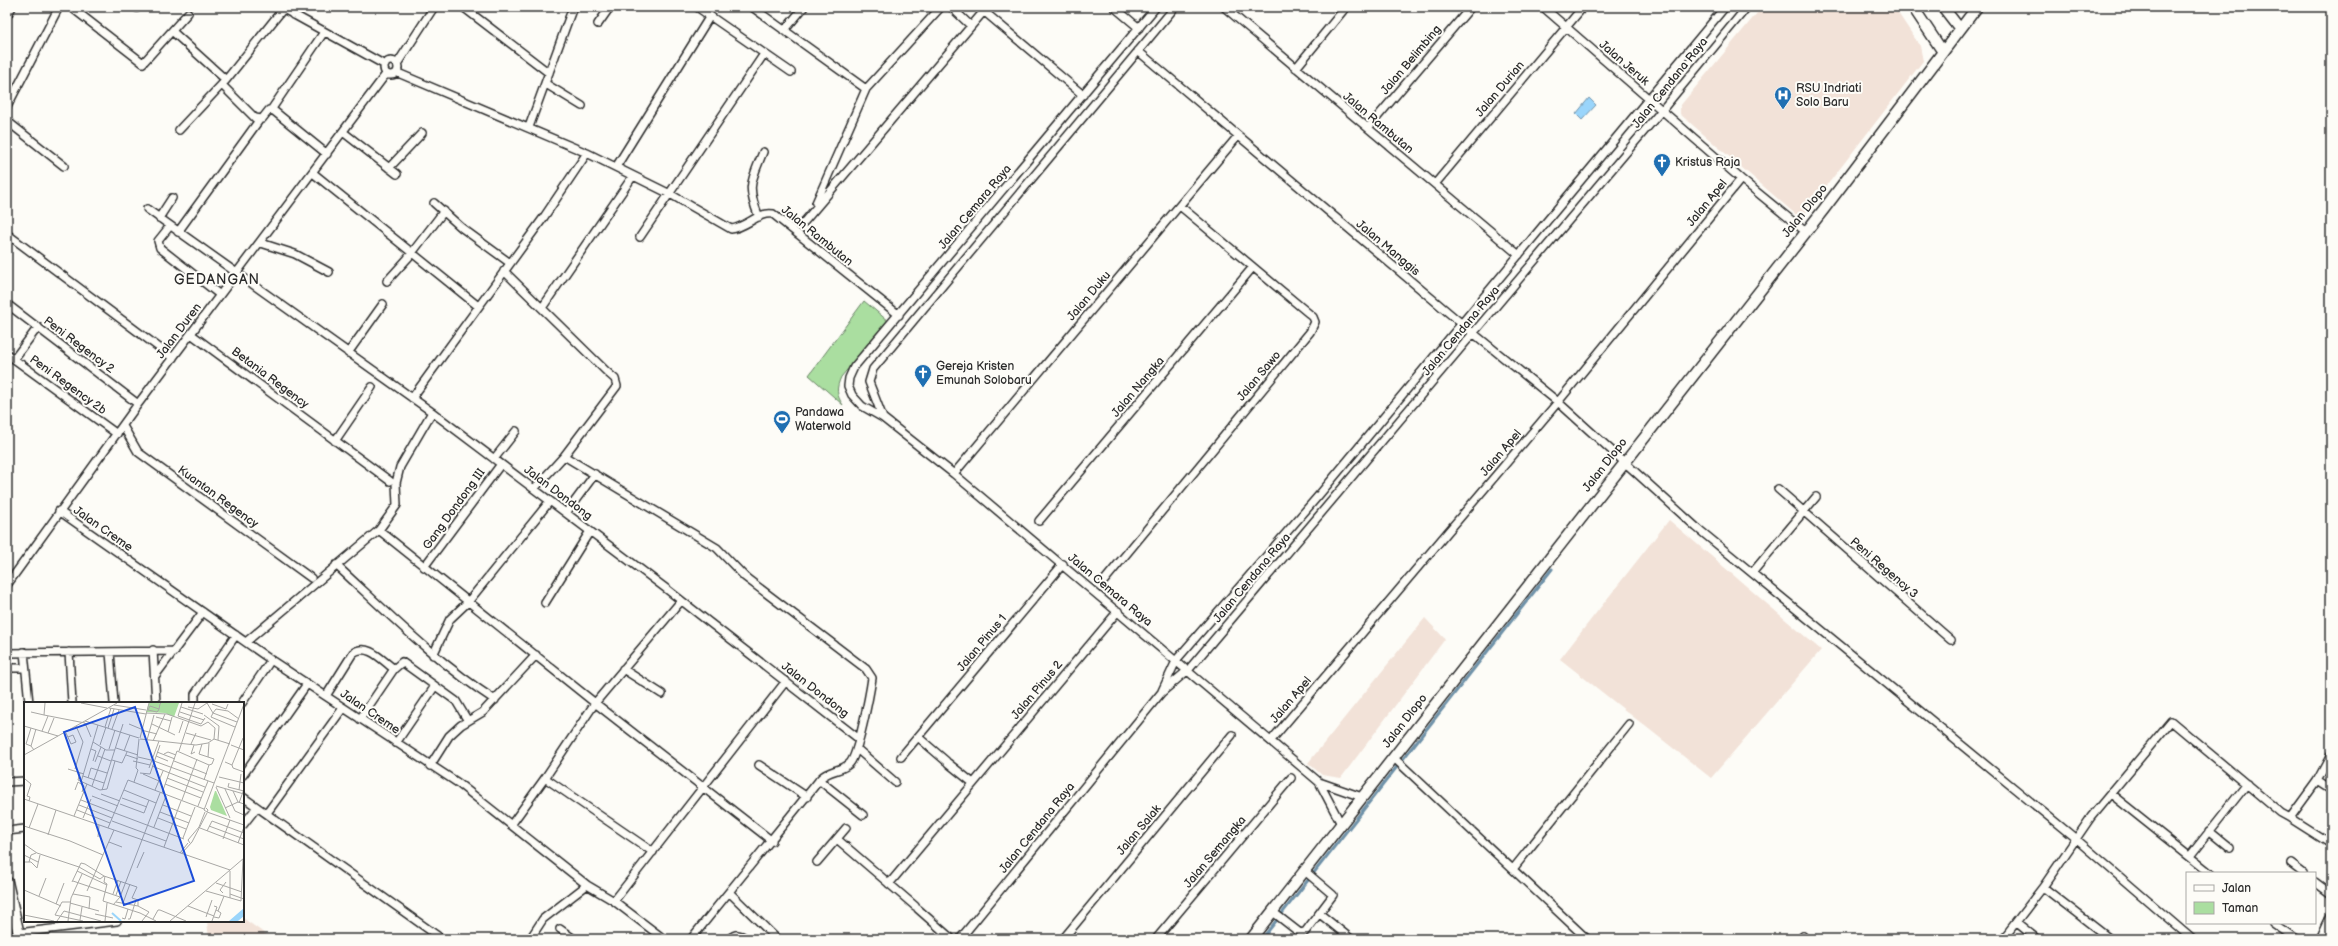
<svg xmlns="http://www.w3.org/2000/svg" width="2338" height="946" viewBox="0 0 2338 946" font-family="'Balsamiq Sans',sans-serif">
<rect width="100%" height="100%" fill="#fdfcf7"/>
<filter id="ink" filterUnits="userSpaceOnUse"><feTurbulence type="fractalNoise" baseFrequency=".025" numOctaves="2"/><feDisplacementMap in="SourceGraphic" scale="8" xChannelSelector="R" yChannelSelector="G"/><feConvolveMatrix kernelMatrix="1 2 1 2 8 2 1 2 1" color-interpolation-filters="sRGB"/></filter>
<g filter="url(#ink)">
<!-- built -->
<path fill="#f2e2d8" d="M1762 7H1894L1920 46 1923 61 1801 219 1680 114V106Z
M1669 520 1821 650 1711 778 1560 659Z
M1425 618 1445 639 1341 778 1322 775 1308 763Z
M243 918 272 939H209L207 921H243Z"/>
<!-- green -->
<path fill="#aadea0" stroke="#6a8466" d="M864 301 888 321 841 377C836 388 836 395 843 405L809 375Z"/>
<!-- water -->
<path fill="#9ad5fb" stroke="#6e91a8" d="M1589 98 1596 105 1582 120 1576 114Z"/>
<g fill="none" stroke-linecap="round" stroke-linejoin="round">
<!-- stream -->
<path stroke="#6e91a8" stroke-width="3" d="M1262 939 1552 569"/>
<defs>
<path id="street" d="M71 7 143 63 188 13
M136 7 137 8
M280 7 385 65
M463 7 549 73
M697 7 791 72
M752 7 866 89 816 203
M951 7 971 26
M979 7 1083 95
M1114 7 1139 28
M1156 7 854 367 849 378 848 386 852 395 862 406 883 418 954 474 1299 765 1319 782 1341 824
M1224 7 1519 255
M1543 7 1741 179 1801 228
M293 15 298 7
M7 16 12 7
M598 24 610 7
M784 31 804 7
M173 32 226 80
M1138 51 1462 324 1558 402 1696 527 2076 839 2192 939
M384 68a7 7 0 1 1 14 0a7 7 0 1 1-14 0Z
M397 64 434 7
M1296 68 1346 7
M398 73 587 153 670 194 731 229C746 228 759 211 773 214L899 315
M546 84 582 106
M222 85 255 118 262 119 269 110 274 111 327 154
M866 89 941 7
M7 107 59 7
M271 110 324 32
M7 121 64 166
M529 127 573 7
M1368 128 1471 7
M179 130 226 80 283 9
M343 132 397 174
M616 167 710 16
M389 168 422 133
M313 173 478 306
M1435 184 1583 7
M434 203 462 228 510 263
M147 209 432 412 664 587 859 739
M759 217C746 186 751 182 763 152
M159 218 172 198
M804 222 984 11
M170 226 158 241 160 248 220 295
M178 232 260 119
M7 234 173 358
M640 237 764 54
M261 243 295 254 329 272
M504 271 607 372 615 379 617 386 564 456 534 489
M387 281 408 258 444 211
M7 304 138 404
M542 308 633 176
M191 334 390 481
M348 353 383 304
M7 354 117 434
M14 359 38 327
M412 398 544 217 587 153
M883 418 869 382 873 369 1175 7
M123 426 138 452 311 578
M335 441 372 387
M564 456 717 548 745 577 866 669 872 678C870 692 858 757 849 764 841 771 829 770 821 778L691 939
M494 459 516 431
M957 470 1238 136
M1778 489 1951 640
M59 511 271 660 458 783 587 885 614 901 664 939
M566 513 595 474
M1039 521 1253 267
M379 530 595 703 772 841
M336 565C387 612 436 662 495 700
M424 567 501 464
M1752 573 1816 497
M1104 581 1310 332 1315 322 1313 317 1180 206
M7 585 138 404 386 74
M545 603 590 531
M246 642 379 530 397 505 396 483 400 467 432 412
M153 650 156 703
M24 652 29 703
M69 652 72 703
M110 652 114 703
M7 653 175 651
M433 655 450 619 468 602 550 501
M1178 658 1319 495 1725 7
M7 668H25
M1190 668 1662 110 1747 7
M623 669 662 694
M155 676 203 612
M1162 691 1176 661
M326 696 353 653C367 642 383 661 394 669
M195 703V694L236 635
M242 703 271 660
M360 719 394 669 402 662 456 701 468 721
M918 737 946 761
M1274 737 1558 402 1741 179
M396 743 435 686
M857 749 895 782
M901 757 1063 564
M1393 757 1587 939
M948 763 973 783
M759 765 807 797
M430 766 449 736 461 725 483 712 536 655
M243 775 307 684
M819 780 863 815
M2317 781 2331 790
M7 782 25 781
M1319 782 1362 797
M2111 794 2210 873
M243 797 442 939
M267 813 343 708
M2290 818 2331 844
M243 825 257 807
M511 825 545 778
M7 831 25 829
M2209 831 2230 848
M837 839 915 906
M653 852 545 778 595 703 681 601
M2190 856 2247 784
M817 862 846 828
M2291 864 2303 873
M1513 869 1629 724
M2315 882 2331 894
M889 884 1118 611
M2043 887 2110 939
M730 893 777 939
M614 901 786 681
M918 909 952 939
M1273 912 1300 933 1305 932 1333 895 1306 872
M1320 914 1351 939
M2016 922 2037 939
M2274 923 2297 939
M560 929 574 939
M18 933 117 921
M530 939 543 919 587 885
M729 939C736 933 740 934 747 939
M960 939 1161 693 1188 670
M1063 939 1232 735
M1156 939 1291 778
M1800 939 1803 936
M2003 939 2043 887 2091 817 2171 721 2281 813 2290 818 2317 781 2331 755
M2320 939 2331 915"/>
<path id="secondary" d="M1913 7 1943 52
M1943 7 1960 29
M7 882 20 939
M1251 939 1824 209 1977 7"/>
</defs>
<!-- street casing -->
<use href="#street" stroke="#2b2b2b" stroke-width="10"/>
<!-- secondary casing -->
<use href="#secondary" stroke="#2b2b2b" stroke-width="13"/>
<!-- street -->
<use href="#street" stroke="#fdfcf7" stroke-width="7"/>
<!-- secondary -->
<use href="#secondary" stroke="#fdfcf7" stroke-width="10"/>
</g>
</g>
<!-- icons -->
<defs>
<symbol id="hospital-pin" viewBox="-11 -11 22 30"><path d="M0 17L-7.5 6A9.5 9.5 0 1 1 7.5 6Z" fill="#1f6fb2" stroke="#fdfcf7"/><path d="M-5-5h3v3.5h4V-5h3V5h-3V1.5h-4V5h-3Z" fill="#fff"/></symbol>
<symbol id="church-pin" viewBox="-11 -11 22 30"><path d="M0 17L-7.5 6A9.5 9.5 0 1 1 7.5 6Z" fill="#1f6fb2" stroke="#fdfcf7"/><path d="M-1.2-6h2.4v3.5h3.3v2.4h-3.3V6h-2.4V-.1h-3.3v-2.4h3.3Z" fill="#fff"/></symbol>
<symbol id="stadium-pin" viewBox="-11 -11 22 30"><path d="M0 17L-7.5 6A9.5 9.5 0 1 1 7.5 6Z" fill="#1f6fb2" stroke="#fdfcf7"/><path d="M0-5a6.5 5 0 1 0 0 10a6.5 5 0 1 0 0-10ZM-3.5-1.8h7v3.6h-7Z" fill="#fff"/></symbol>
</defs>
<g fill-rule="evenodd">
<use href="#hospital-pin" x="1773" y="85" width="20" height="27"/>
<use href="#church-pin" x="1652" y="152" width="20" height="27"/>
<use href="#church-pin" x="913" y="363" width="20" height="27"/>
<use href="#stadium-pin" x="772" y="409" width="20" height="27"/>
</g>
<g text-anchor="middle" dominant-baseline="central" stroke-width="4" stroke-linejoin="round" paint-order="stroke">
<!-- street labels -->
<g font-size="12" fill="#2b2b2b" stroke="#fdfcf7">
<text transform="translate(1411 60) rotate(-50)">Jalan Belimbing</text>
<text transform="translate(1624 63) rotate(41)">Jalan Jeruk</text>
<text transform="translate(1670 83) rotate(-51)">Jalan Cendana Raya</text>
<text transform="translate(1500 89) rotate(-50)">Jalan Durian</text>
<text transform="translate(1378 123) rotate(40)">Jalan Rambutan</text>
<text transform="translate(1707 203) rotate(-51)">Jalan Apel</text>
<text transform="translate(975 207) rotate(-50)">Jalan Cemara Raya</text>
<text transform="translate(1805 211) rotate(-51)">Jalan Dlopo</text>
<text transform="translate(817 236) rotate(39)">Jalan Rambutan</text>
<text transform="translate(1388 248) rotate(40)">Jalan Manggis</text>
<text transform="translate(1089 296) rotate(-50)">Jalan Duku</text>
<text transform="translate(179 331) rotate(-53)">Jalan Duren</text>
<text transform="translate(1461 331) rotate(-50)">Jalan Cendana Raya</text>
<text transform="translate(79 345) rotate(37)">Peni Regency 2</text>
<text transform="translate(1259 376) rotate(-50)">Jalan Sawo</text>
<text transform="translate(270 378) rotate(37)">Betania Regency</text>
<text transform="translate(68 385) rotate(36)">Peni Regency 2b</text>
<text transform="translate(1138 387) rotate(-50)">Jalan Nangka</text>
<text transform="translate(1501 453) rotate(-50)">Jalan Apel</text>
<text transform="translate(1605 465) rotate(-52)">Jalan Dlopo</text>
<text transform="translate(558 493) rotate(37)">Jalan Dondong</text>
<text transform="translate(218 497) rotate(36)">Kuantan Regency</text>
<text transform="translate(454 509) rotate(-54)">Gang Dondong III</text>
<text transform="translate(103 529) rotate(35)">Jalan Creme</text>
<text transform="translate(1884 568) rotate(41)">Peni Regency 3</text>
<text transform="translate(1252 578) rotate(-50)">Jalan Cendana Raya</text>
<text transform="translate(1110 590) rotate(40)">Jalan Cemara Raya</text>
<text transform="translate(982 643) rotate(-50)">Jalan Pinus 1</text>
<text transform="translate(815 690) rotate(38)">Jalan Dondong</text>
<text transform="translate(1037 690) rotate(-50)">Jalan Pinus 2</text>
<text transform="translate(1291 700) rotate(-50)">Jalan Apel</text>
<text transform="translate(370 712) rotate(34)">Jalan Creme</text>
<text transform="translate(1405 721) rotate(-52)">Jalan Dlopo</text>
<text transform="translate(1037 828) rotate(-51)">Jalan Cendana Raya</text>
<text transform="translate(1139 830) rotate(-50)">Jalan Salak</text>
<text transform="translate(1215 852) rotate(-50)">Jalan Semangka</text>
</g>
<!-- poi labels -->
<g font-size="12" fill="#2b2b2b" stroke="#fdfcf7" text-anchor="start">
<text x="1796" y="88">RSU Indriati<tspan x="1796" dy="14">Solo Baru</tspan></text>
<text x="1675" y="162">Kristus Raja</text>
<text x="936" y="366">Gereja Kristen<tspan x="936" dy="14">Emunah Solobaru</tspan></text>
<text x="795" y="412">Pandawa<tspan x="795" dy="14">Waterwold</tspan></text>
</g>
<!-- quarter labels -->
<g font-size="14" letter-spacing="1" fill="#2b2b2b" stroke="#fdfcf7">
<text x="217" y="279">GEDANGAN</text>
</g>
</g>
<!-- overview -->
<g transform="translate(24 702)">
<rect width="220" height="220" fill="#fdfcf7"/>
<path d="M125 1H155L150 15 141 11 122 10ZM191 89H192L203 114 187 108 186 105Z" fill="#aadea0"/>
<path d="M220 206V214L214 219H205Z" fill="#9ad5fb"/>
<path fill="none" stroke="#9ad5fb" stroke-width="2" d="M88 211 97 219"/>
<path fill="none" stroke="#a9a8a5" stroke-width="1" d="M21 1 20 13 61 21M57 1 83 6M158 1 154 14 177 22 181 16M183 1 189 11 213 20M188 2 202 7 204 2M90 3 122 8M157 5 179 12M164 5 174 7 183 1M85 6 122 12M135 7 126 4 124 8 133 10 134 9 135 7 136 2 137 1M7 10 20 13M156 10 180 18M122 11 143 12 177 24 184 20 191 26 190 37M180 13 195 24 194 38M132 15 147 19M61 19 115 36M105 22 117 27M128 22 151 33M0 24 34 34M62 24 61 21 67 35M81 25 87 6M211 25 187 15 189 11 192 7 204 9 215 17M84 26 90 7M88 27 95 8M117 28 133 32M18 29 24 14M144 30 148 15M24 31 30 16M42 31 47 42 52 40 49 33 44 35M155 31 159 19M162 31 187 38M116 36 125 1M116 37 172 43 184 41 190 37M190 37 206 42M123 38 130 13M129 39 141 12M69 40 82 48H91M185 41 184 55 190 57 188 62 185 63M167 42 172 31M178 42 175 52 184 55M76 43 82 25M170 43 167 52 171 50M207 43 220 48M7 44 2 42 7 26M92 46 114 53M67 47 72 49 69 59M85 47 91 28M10 48 7 44 12 27M100 49 106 33M155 49 171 1M133 50 151 57M140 52 144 50 152 53M0 53 93 1M102 53 114 57M74 54 87 59M132 54 144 59M114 55 127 58M88 58 98 61 103 50M109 59 126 63M130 59 190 81M150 59 183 72M71 60 77 45M201 60 208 63 219 36M208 63 209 66 220 70M128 64 181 85M125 66 135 39M44 67 60 72M51 67 59 40 52 24M56 71 54 78 76 88 83 87 91 59M116 71 126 72 136 43M119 72 135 79M59 74 80 81M195 75 220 81M64 76 67 66 83 71M143 76 179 90M1 77 7 82 3 94 6 95 5 99M180 78 185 63M57 80 74 23M110 80 114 68 112 66 115 37M205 81 204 85 220 89M141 82 177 96M68 84 81 47M192 84 220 92M192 85 206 116M201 87 211 109 220 113M51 88 54 80 60 84 58 90M78 88 99 22M100 88 132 101M131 88 139 69M215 88 217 72M209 89 214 100 220 102M138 91 153 49 185 63M77 92 96 99M68 94 94 104M98 96 123 105M0 97 206 168M57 98 91 111M158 98 173 57M215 101 220 87M96 102 120 111 125 98M55 103 88 116M139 103 167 114M174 104 184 79M182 106 184 108 183 110 180 108 220 2M201 106 214 100M53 108 86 121M136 110 165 121M183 110 220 123M91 111 160 137M50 114 63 82M59 116 67 97M134 116 162 127M88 119 142 139M0 124 46 139 79 153M185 124 220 137M130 125 142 94M5 126 14 102M84 126 104 78 180 107M176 126 220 143M183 129 188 119 220 131M24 133 32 108M74 135 75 123M159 136 171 105M199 137 206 118M85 140 98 145M166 141 164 138 175 125 181 110M214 141 220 125M0 142 13 151 55 165 76 177 80 174M140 145 157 99M156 151 164 141M158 151 168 140 183 111M0 153 14 160M0 160H7L13 166 16 153M5 160 7 153 12 151M113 166 120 150M206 168 220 156M53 169 83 183M206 169V196M81 174 80 180 83 182 79 199 116 211 132 219M49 179 96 195M48 180 57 161 61 162 80 174 113 185 108 196 114 198V204M192 181 218 190M0 188 37 204M63 189 90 128M182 189 217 199 219 157M199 191 196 188 202 180M49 192 66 195 65 207M89 192 94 178M206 192 220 197M92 193 97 179M15 194 22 176M46 200H38L31 213 59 219M92 200 114 204 125 210 118 219M46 201 75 209M99 201 106 182M32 202 40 181M89 203 96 195 136 91M164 204 190 214M192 208 194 209 200 194M71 212 89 216M0 213 30 219M182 215 188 198M190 215 195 216 197 211 194 209M98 216 101 217 104 207M104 217H106L112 198M129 217 134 208H136L162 219M56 218 58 205M33 219 40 209 77 219M44 219 47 196 58 172M81 219 83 201M146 219 206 168M188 219 193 205 190 204"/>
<path fill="#1d4ed8" fill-opacity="0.15" stroke="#1d4ed8" stroke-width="2" d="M111 5 170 179 100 203 40 30Z"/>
<rect width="220" height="220" fill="none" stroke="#2b2b2b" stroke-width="2"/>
</g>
<!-- margin -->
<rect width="2338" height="946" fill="none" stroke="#fdfcf7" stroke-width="24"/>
<rect x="12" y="12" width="2314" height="922" fill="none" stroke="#2b2b2b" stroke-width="1.5" filter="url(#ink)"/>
<!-- legend -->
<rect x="2186" y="872" width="130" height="52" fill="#fdfcf7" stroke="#a9a8a5"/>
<rect x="2194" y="885" width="20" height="6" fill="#fdfcf7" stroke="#a9a8a5"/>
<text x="2222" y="892" font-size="12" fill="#2b2b2b">Jalan</text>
<rect x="2194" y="902" width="20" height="12" fill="#aadea0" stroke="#a9a8a5"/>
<text x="2222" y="912" font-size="12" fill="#2b2b2b">Taman</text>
</svg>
